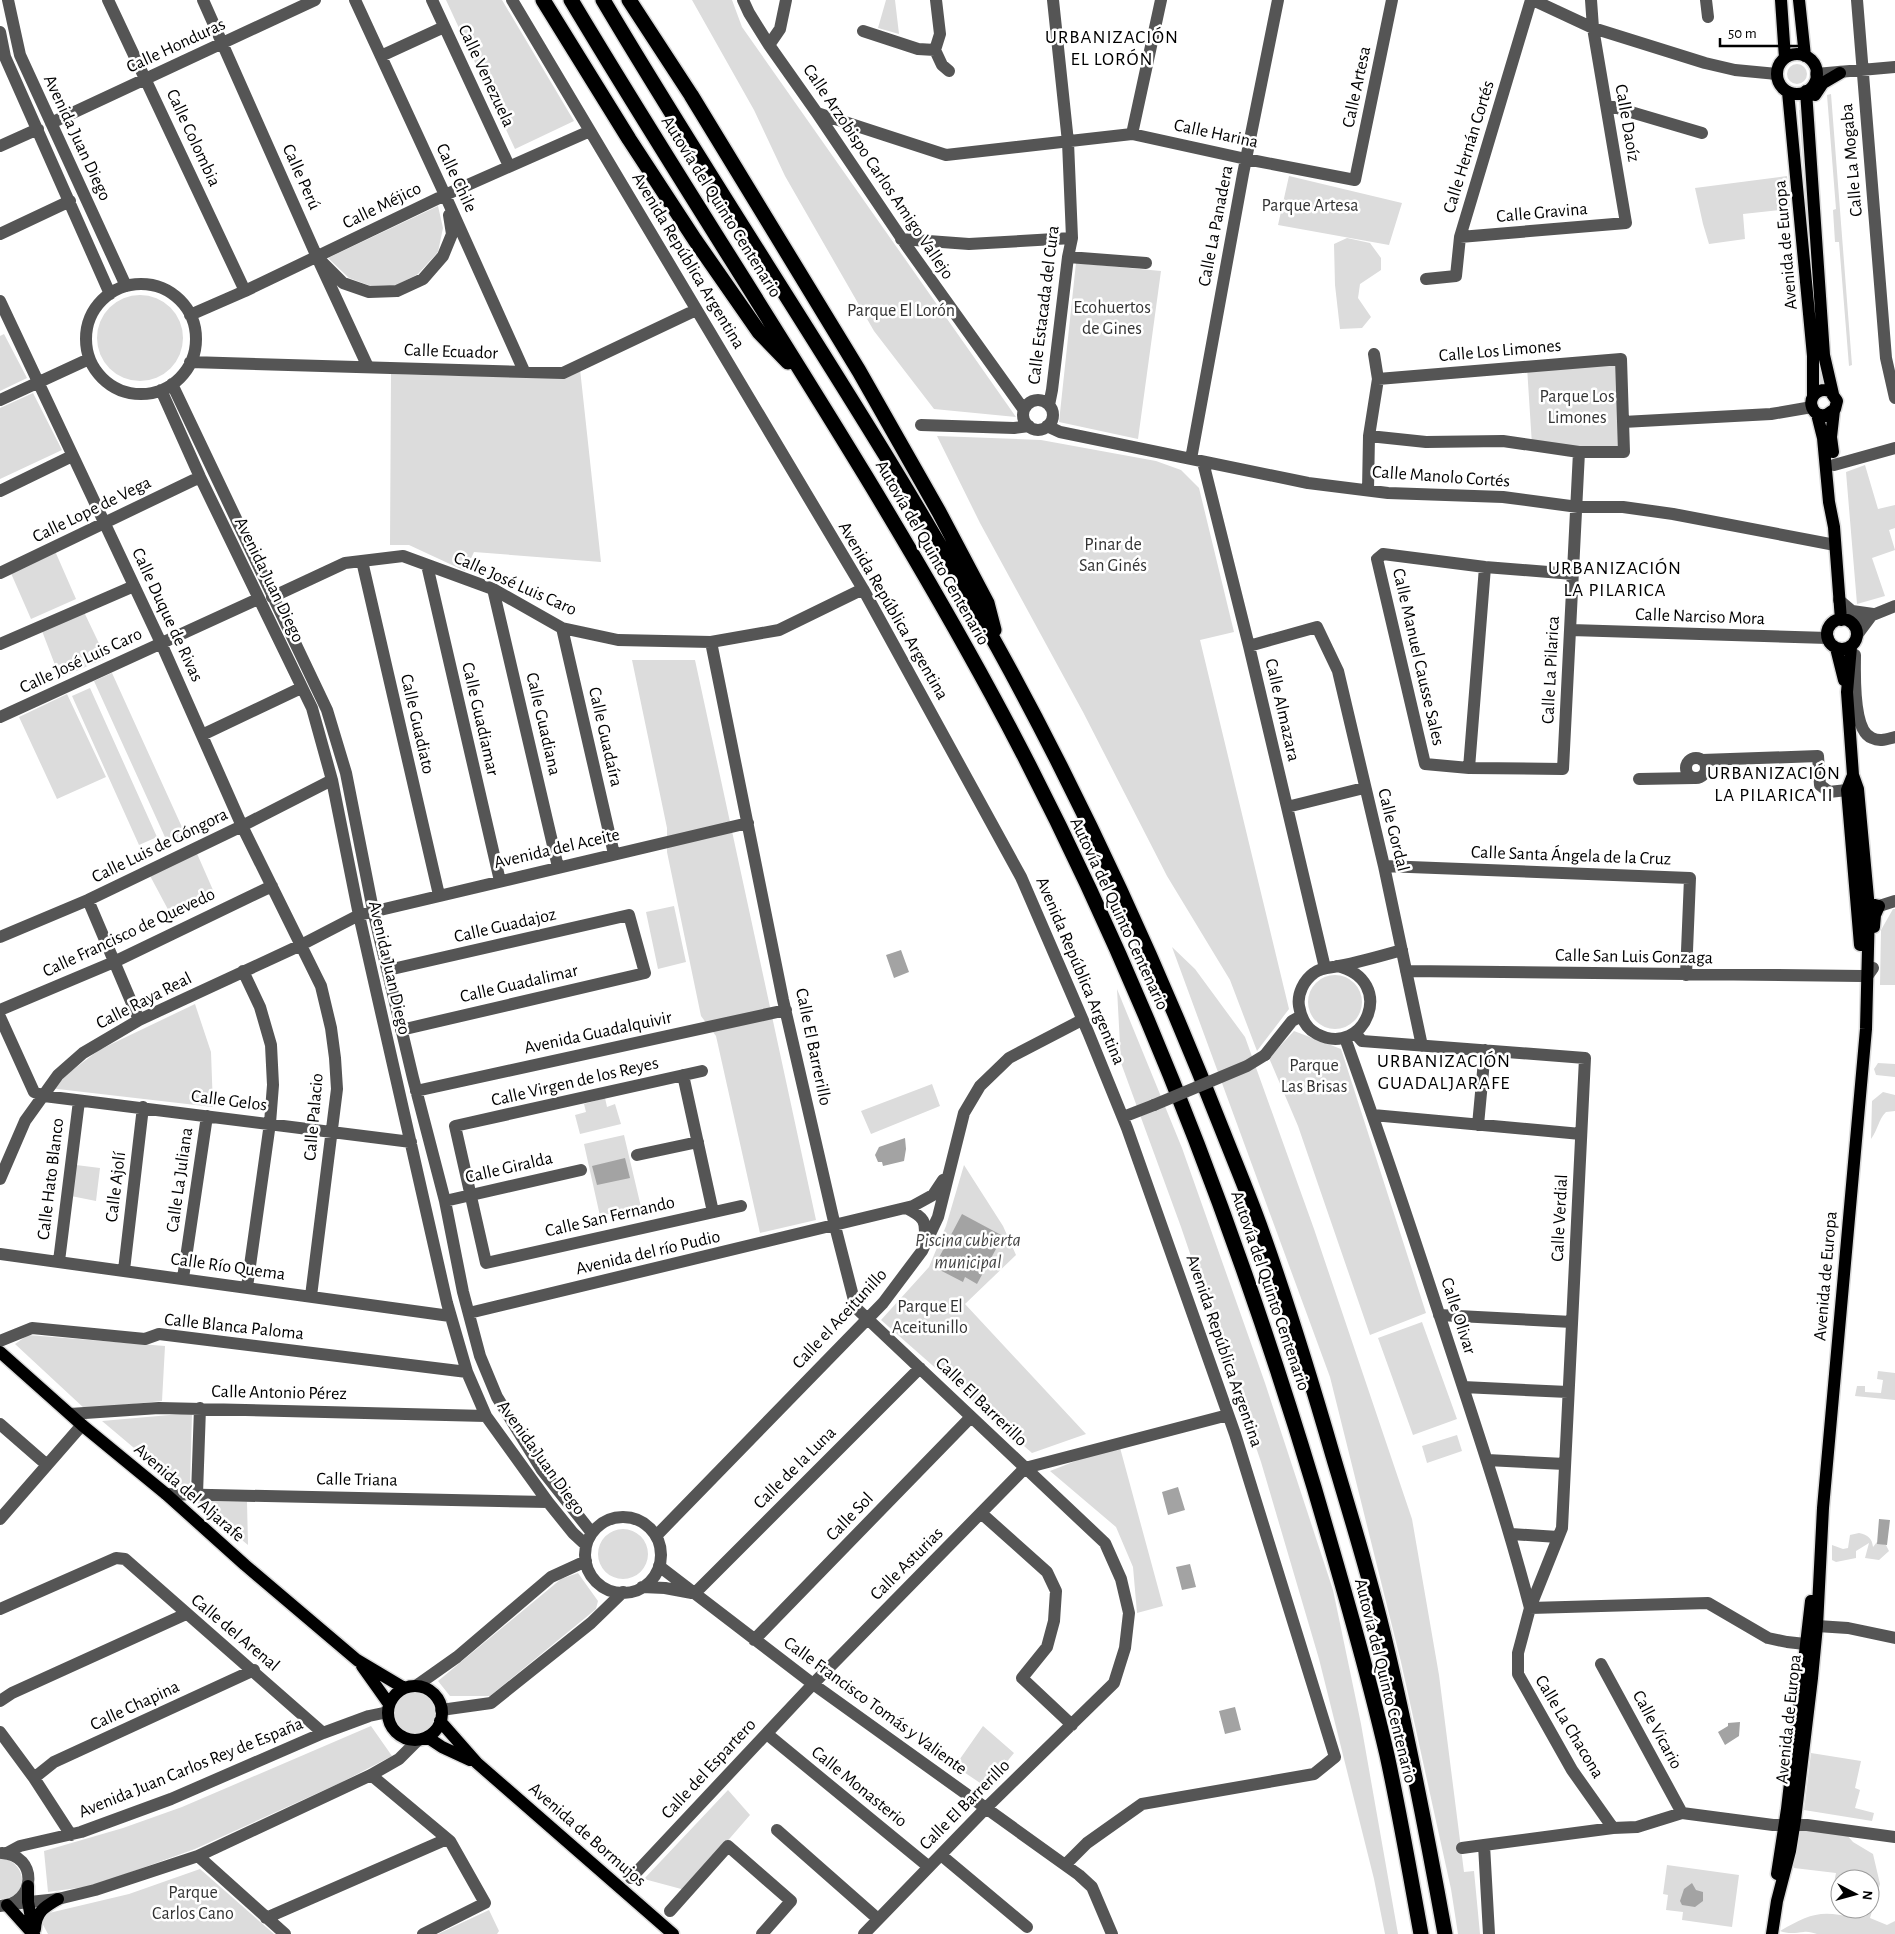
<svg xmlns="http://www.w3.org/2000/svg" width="1895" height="1934" viewBox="0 0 1895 1934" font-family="'Alegreya Sans',sans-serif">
<rect width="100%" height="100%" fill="#fff"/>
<!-- green -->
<path fill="#dcdcdc" d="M446 0H502L574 121 515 149Z
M692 0H732L742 27 1016 417 934 409 874 331 785 176 754 110Z
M886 0H895L899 34 878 28Z
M1787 74a10 10 0 1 1 20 0a10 10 0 1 1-20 0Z
M1831 94 1852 365 1849 366 1839 242H1835L1833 210 1836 209 1827 95Z
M1799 110H1801L1825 384 1820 385Z
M1289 176 1402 203 1389 245 1278 225Z
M1787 176 1790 209 1743 214 1745 239 1709 244 1703 224 1695 188Z
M438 206 443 228 438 252 418 274 397 285 371 286 349 278 328 258Z
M1347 238 1370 243 1381 258V270L1360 284 1358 298 1371 317 1362 328 1340 329 1335 285 1334 244Z
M1076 263 1161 271 1138 439 1059 422Z
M97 338a43 43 0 1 1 86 0a43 43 0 1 1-86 0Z
M4 334 27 378 0 391V336Z
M1621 359 1624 452 1532 445 1527 367Z
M580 369 601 562 474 552 465 571 409 545H390L391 374 452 376Z
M33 393 62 450 0 479V408Z
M937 436 1041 440 1156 461 1181 470 1199 488 1234 632 1200 640 1289 1009 1257 1051 1230 980 1167 876 1083 712 980 523Z
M1865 465 1878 509 1895 505V528L1889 530 1895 550 1872 558 1885 596 1857 604 1846 472Z
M55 551 76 599 31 619 10 571Z
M84 612 106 658 60 678 42 631Z
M632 660H695L816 1220 760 1233 716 1036 701 1016 667 852V828Z
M112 673 186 836 169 846 94 681Z
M90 688 157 837 139 845 72 696Z
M67 694 106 777 57 799 19 717Z
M195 849 216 897 172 917 148 872Z
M674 906 686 962 658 969 646 912Z
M1893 909H1895V985H1880L1881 930Z
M1172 947 1195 969 1245 1037 1314 1229 1412 1519 1439 1675 1464 1872 1474 1871 1480 1934H1458L1451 1889 1401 1662 1330 1377Z
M1308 1002a27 27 0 1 1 54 0a27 27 0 1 1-54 0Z
M1117 989 1182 1148 1265 1383 1333 1590 1361 1724 1398 1934H1385L1374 1879 1319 1659 1261 1462 1181 1227 1121 1063Z
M195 1004 211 1052 213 1107 49 1088 99 1050Z
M1294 1031 1341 1049 1426 1313 1370 1335 1298 1126 1269 1058Z
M1878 1063 1895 1064V1077L1876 1075 1874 1069Z
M932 1084 940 1106 871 1134 861 1111Z
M1883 1092 1895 1095V1111L1886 1112C1878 1120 1878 1130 1871 1139L1872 1101Z
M605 1098 607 1107 615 1104 621 1124 580 1134 575 1115 586 1112 584 1104Z
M624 1135 641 1207 600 1216 584 1144Z
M76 1165 100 1168 96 1201 71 1196Z
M964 1165 1003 1226 1016 1255 965 1304 1086 1434 1032 1453 881 1320 929 1267 946 1226Z
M1422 1322 1457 1419 1413 1435 1378 1338Z
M28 1335 165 1346 162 1401 85 1409 15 1344Z
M1878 1371 1895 1373V1400L1855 1396 1857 1386H1865V1392L1881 1393 1883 1380 1877 1379Z
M192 1413 190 1486 178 1485 102 1421Z
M1457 1435 1462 1451 1427 1463 1422 1446Z
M1119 1444 1163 1606 1137 1613 1133 1567 1116 1527 1050 1471Z
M195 1501 247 1502 248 1545Z
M598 1554a25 25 0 1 1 50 0a25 25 0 1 1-50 0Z
M1859 1533C1868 1535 1872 1538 1873 1547L1877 1542 1886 1545 1889 1551 1879 1560 1865 1558 1869 1543 1856 1551V1558L1836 1562 1832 1560V1545L1843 1549 1848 1548 1850 1535Z
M578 1573 598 1601 596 1609 490 1696H450L438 1681 561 1579Z
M393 1713a21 21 0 1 1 42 0a21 21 0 1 1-42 0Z
M371 1726 392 1756 342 1782 195 1849 92 1886 48 1892 44 1851 123 1828 182 1807Z
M983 1726 1014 1753 986 1787 955 1766Z
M1811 1753 1861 1761 1855 1788 1860 1790 1855 1808 1874 1813 1872 1821 1804 1810Z
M728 1790 750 1815 685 1890 644 1879Z
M1839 1826 1853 1842 1873 1854 1880 1884 1870 1918 1887 1925 1895 1921V1934H1817C1813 1933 1807 1931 1804 1932 1795 1933 1788 1934 1780 1931 1808 1915 1820 1909 1853 1918L1861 1909H1870V1879H1840V1893H1832L1836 1873 1794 1868 1793 1846 1800 1831Z
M2 1858C30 1864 28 1900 0 1899V1859Z
M1667 1865 1739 1875 1732 1927 1682 1920 1683 1912 1666 1910 1668 1895 1663 1894Z
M200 1869 274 1934H48L41 1921 49 1913 129 1894Z
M489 1910 499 1931 497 1934H438Z"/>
<!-- water -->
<path fill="#a3a3a3" d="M901 950 909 972 894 978 886 955Z
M905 1138 906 1149 904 1161 883 1166 882 1162H878L875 1155 879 1147Z
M625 1158 630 1178 597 1185 592 1166Z
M962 1214 1003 1236 977 1284 965 1277 963 1282 934 1267Z
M1178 1487 1185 1510 1168 1515 1162 1492Z
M1879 1519 1890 1520 1887 1545 1877 1544Z
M1190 1564 1196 1587 1182 1590 1176 1567Z
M1235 1707 1241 1730 1225 1734 1219 1711Z
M1740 1722 1739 1736 1725 1745 1718 1732 1728 1726V1723Z
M1692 1883 1696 1890 1703 1892V1901L1695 1907 1682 1905 1680 1901 1684 1889Z"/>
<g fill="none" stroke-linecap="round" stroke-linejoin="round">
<defs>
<path id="major" d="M1781 0 1785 58
M1799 0 1805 56
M1777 74a20 20 0 1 1 40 0a20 20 0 1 1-40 0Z
M1806 91 1824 355 1833 394
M1788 92 1813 356V396
M1815 95 1823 83 1840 73
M1817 414 1825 416 1835 409 1837 401 1830 391C1815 386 1804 403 1817 414L1823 438 1829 502 1834 527 1841 620
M1833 452 1831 437 1834 410
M1827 634a15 15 0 1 1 30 0a15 15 0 1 1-30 0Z
M1836 648 1844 680
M1853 775 1847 790 1860 945
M1863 898 1867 903 1879 906 1875 915 1874 927
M0 1352 82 1425 166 1494 245 1565 357 1660 404 1688
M362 1666 389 1704
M388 1713a27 27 0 1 1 54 0a27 27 0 1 1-54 0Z
M440 1721 477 1763 673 1934
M427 1737 442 1747 470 1760
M1777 1874 1787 1809 1811 1601
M28 1886V1902L34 1934
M7 1905 33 1934
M35 1929C36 1912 44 1907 58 1899
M1772 1934 1777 1901 1790 1851 1795 1820 1812 1678 1817 1626 1823 1508 1866 1029 1869 909 1858 789 1853 775 1847 692 1851 647"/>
<path id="highway" d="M543 0 629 139 695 240 759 332 788 362
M571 0C710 233 863 457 992 695 1128 946 1232 1214 1314 1487 1340 1576 1366 1665 1387 1755 1400 1815 1410 1874 1421 1934
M603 0C732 218 876 426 998 648 1084 804 1158 966 1223 1132 1236 1165 1250 1198 1262 1232 1288 1305 1311 1380 1333 1456 1349 1510 1366 1565 1380 1620 1406 1724 1426 1829 1445 1934
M629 0 691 95 859 371 939 512 987 603 994 630"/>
</defs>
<!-- major casing -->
<use href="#major" stroke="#dbdbdb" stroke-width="15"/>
<!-- highway casing -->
<use href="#highway" stroke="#dbdbdb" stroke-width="18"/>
<!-- minor -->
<path stroke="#555" stroke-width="12" d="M8 0 20 55 126 286
M108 0 245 291
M203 0 317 257 368 367
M355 0 445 195 524 371
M432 0 509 166
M512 0 863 589 1021 877 1088 1032 1127 1128 1235 1434 1335 1757 1314 1774 1142 1804 1087 1843 1065 1865
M743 0 749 13 769 45 817 113 906 245 1024 410
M1533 0 1593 28 1705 63 1735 70 1777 74
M1706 0 1708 17
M1857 0 1886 358 1895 398
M863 31 918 49 935 50 940 34 936 0
M0 32 5 57 110 294
M769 45 780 29 786 0
M935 50 942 65 949 71
M381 56 444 27
M1816 74 1895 67
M1607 105 1702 133
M817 113 946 155 1132 134 1246 159 1355 180 1392 0
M51 123 315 0
M1132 134 1161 0
M0 146 38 129
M0 234 70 201
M1460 237 1626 223 1593 28 1591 0
M901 239 969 244 1072 238
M1068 257 1146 263
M322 262 343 283 369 292 397 291 423 279 443 256 452 234 449 215
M1426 279 1456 276 1460 237 1531 0
M86 339a55 55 0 1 1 110 0a55 55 0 1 1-110 0Z
M0 301 161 643 242 826 321 986 331 1028 335 1058 337 1089 311 1296
M190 315 245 291 445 195 590 131
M190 362 563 373 696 310
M172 384 327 710 346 773 373 910 413 1078 445 1201 463 1292 480 1356 497 1397 542 1470 592 1533
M161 390 200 477 312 708 332 780 359 915 447 1303 467 1372 486 1416 548 1502 573 1533 586 1545
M0 400 89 359
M1023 415a15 15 0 1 1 30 0a15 15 0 1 1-30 0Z
M1049 405 1052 390 1068 257 1072 238 1068 142 1053 0
M1623 422 1771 414 1812 407
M921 425 1014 428 1029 426
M1047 426 1060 432 1308 483 1388 493 1503 497 1578 507H1623L1673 514 1835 545
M1369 436 1426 442 1503 441 1579 452H1624L1621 359 1378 379
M1191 459 1243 174 1278 0
M1203 462 1249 646 1325 968
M1834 465 1895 448
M1368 490 1369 436 1378 379 1374 354
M0 491 72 456
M362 561 439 895
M427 565 500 881
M0 573 200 477
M1573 574 1485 567 1383 554 1377 559 1425 764 1469 768 1563 769 1579 452
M493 589 558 867
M272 597 345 563 403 556 493 589 562 628 618 640 711 642 779 630 863 589
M1839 600 1852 611 1873 614
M1853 623 1895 606
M562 628 614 854
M1571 630 1828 638
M1857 635 1872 615
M711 642 783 1000 835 1226 856 1308 1105 1543 1121 1579 1129 1613 1125 1648 1114 1683 987 1807 864 1934
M0 644 134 586
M1249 646 1317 627 1338 671 1384 866 1422 1046
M1855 655C1855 674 1852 730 1872 738 1880 742 1887 739 1895 737
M0 717 258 599
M202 735 301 688
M1686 768a10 10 0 1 1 20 0a10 10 0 1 1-20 0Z
M1702 760 1818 756 1820 785 1829 792 1847 790
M1469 768 1485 567
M1639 779 1694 778
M1287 807 1364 788
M1384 866 1690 878 1686 975
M88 900 139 1020
M1870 909 1895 901
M0 937 88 900 242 826 332 780
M1337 966C1398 980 1365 1059 1317 1034 1307 1029 1301 1018 1299 1006 1297 994 1304 980 1314 973 1322 967 1330 968 1339 966 1360 962 1381 956 1402 950
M388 970 629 915 645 973 401 1030
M243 971 260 1007 271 1045 273 1085 270 1123 247 1287
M1406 971 1862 976 1868 975 1873 968
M0 1010 114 962 272 886
M0 1017 34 1092 44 1096 411 1142
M1355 1033 1362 1041 1585 1058 1562 1528 1530 1608 1518 1653V1674L1572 1770 1613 1828
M1345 1038C1379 1132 1411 1228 1442 1323 1473 1418 1505 1512 1530 1608
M1265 1055 1292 1021 1301 1016
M702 1071 455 1126 486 1263 741 1206
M683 1075 713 1212
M416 1091 786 1010
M1373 1115 1581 1134
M1123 1117 1154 1105
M1478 1125 1485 1050
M637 1155 698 1142
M0 1179 25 1121 58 1075 83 1053 139 1020 301 945 359 915 748 823
M445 1201 581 1170
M906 1208C924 1217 927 1221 924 1241
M0 1254 450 1316
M59 1261 79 1101
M124 1270 143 1107
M183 1278 207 1116
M469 1313 913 1206 933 1195 943 1180
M1439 1315 1572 1322
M0 1341 32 1328 145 1339 159 1334 467 1372
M1463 1387 1568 1392
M70 1414 159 1408 486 1416
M0 1424 47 1465
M1487 1460 1565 1464
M1025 1468 1228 1415
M166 1494 548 1502
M197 1494 200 1408
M981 1513 1047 1572 1056 1591 1054 1621 1047 1647 1022 1678 1072 1725
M585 1555a38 38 0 1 1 76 0a38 38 0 1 1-76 0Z
M0 1519 82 1425
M1511 1534 1558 1537
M656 1536 883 1303 922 1251 938 1217 964 1113 980 1086 1009 1058 1082 1020
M659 1566 813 1684 1079 1875 1092 1887 1112 1934
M642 1587 665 1588 692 1593
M695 1593 920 1368
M1530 1608 1708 1603 1768 1638 1787 1642 1805 1644
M0 1609 116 1558 125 1559 323 1733
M1817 1626 1848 1628 1895 1638
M754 1640 971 1417
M1601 1664 1682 1813
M416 1686 457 1657 551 1577 586 1561
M0 1701 12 1693 186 1614
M441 1710 491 1703 591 1623 623 1592
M0 1732 34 1778 71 1835
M767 1734 929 1867
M371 1775 450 1841 485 1903 423 1934
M34 1778 54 1762 254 1670
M777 1830 878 1919
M1462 1848 1484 1845
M7 1853 20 1846 81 1832 171 1799 323 1733 369 1716 388 1712
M941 1855 1027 1927
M198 1856 285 1934
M631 1878 813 1684 1025 1468
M11 1904 58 1899 95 1890 198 1856 371 1775 399 1759 418 1740
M0 1906C37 1904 38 1855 2 1853
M670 1911 728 1846 791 1901 762 1934
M266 1918 447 1839
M1489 1934 1484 1845 1613 1828 1637 1827 1682 1813 1773 1825H1807L1895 1837"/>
<!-- major -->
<use href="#major" stroke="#000" stroke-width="12"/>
<!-- highway -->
<use href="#highway" stroke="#000" stroke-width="15"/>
<!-- minor-bridge -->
<path stroke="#555" stroke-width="12" d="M1154 1105 1247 1066 1265 1055"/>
</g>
<g text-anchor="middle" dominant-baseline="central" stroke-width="5" stroke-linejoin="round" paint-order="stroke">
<!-- street labels -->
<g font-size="18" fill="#000" stroke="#fff">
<text transform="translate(176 46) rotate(-25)">Calle Honduras</text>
<text transform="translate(486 76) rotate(65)">Calle Venezuela</text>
<text transform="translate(1357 87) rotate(-78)">Calle Artesa</text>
<text transform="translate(1627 123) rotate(80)">Calle Daoíz</text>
<text transform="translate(1216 134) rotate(12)">Calle Harina</text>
<text transform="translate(77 138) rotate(65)">Avenida Juan Diego</text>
<text transform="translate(193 138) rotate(65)">Calle Colombia</text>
<text transform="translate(1469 147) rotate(-73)">Calle Hernán Cortés</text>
<text transform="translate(1852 160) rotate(-95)">Calle La Mogaba</text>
<text transform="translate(878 172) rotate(56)">Calle Arzobispo Carlos Amigo Vallejo</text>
<text transform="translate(301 177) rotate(66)">Calle Perú</text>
<text transform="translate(456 178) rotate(65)">Calle Chile</text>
<text transform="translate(382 206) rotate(-26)">Calle Méjico</text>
<text transform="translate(721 207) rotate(58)">Autovía del Quinto Centenario</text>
<text transform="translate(1542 213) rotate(-5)">Calle Gravina</text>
<text transform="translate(1216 226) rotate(-79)">Calle La Panadera</text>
<text transform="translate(1786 245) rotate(-95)">Avenida de Europa</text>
<text transform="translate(688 261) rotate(59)">Avenida República Argentina</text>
<text transform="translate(1044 305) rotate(-83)">Calle Estacada del Cura</text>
<text transform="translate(1500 351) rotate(-5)">Calle Los Limones</text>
<text transform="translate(451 352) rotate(2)">Calle Ecuador</text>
<text transform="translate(1441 477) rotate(4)">Calle Manolo Cortés</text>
<text transform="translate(92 510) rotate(-26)">Calle Lope de Vega</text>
<text transform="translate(932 553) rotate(60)">Autovía del Quinto Centenario</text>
<text transform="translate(269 580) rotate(64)">Avenida Juan Diego</text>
<text transform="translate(515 584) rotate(24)">Calle José Luis Caro</text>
<text transform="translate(893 611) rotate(60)">Avenida República Argentina</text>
<text transform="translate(167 615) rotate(65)">Calle Duque de Rivas</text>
<text transform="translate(1700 617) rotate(2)">Calle Narciso Mora</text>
<text transform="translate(1418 657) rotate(77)">Calle Manuel Causse Sales</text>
<text transform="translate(81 661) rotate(-25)">Calle José Luis Caro</text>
<text transform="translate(1551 670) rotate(-87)">Calle La Pilarica</text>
<text transform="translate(1282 710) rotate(77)">Calle Almazara</text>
<text transform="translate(480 719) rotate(77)">Calle Guadiamar</text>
<text transform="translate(417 724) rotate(77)">Calle Guadiato</text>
<text transform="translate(543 724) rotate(77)">Calle Guadiana</text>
<text transform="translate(605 737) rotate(77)">Calle Guadaíra</text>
<text transform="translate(1393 830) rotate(76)">Calle Gordal</text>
<text transform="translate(160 846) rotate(-26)">Calle Luis de Góngora</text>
<text transform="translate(557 849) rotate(-13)">Avenida del Aceite</text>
<text transform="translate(1571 856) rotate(2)">Calle Santa Ángela de la Cruz</text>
<text transform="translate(1119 914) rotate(65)">Autovía del Quinto Centenario</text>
<text transform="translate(505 926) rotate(-13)">Calle Guadajoz</text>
<text transform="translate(129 933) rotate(-25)">Calle Francisco de Quevedo</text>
<text transform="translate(1634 957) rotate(1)">Calle San Luis Gonzaga</text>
<text transform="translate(389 968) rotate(77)">Avenida Juan Diego</text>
<text transform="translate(1080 971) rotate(67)">Avenida República Argentina</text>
<text transform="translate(519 984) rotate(-13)">Calle Guadalimar</text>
<text transform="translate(144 1001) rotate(-27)">Calle Raya Real</text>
<text transform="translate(598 1033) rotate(-12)">Avenida Guadalquivir</text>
<text transform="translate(813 1047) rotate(78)">Calle El Barrerillo</text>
<text transform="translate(575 1082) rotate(-13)">Calle Virgen de los Reyes</text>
<text transform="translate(229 1101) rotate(7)">Calle Gelos</text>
<text transform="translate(314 1117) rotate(-85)">Calle Palacio</text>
<text transform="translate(509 1168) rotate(-13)">Calle Giralda</text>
<text transform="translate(51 1179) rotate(-83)">Calle Hato Blanco</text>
<text transform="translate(180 1180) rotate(-82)">Calle La Juliana</text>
<text transform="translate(116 1187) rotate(-83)">Calle Ajolí</text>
<text transform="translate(610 1217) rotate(-13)">Calle San Fernando</text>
<text transform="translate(1560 1218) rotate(-87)">Calle Verdial</text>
<text transform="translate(648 1253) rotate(-13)">Avenida del río Pudio</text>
<text transform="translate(228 1267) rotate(8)">Calle Río Quema</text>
<text transform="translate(1826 1276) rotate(-85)">Avenida de Europa</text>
<text transform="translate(1270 1291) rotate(71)">Autovía del Quinto Centenario</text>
<text transform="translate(1458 1316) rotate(72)">Calle Olivar</text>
<text transform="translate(840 1319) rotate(-47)">Calle el Aceitunillo</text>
<text transform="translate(234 1327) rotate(6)">Calle Blanca Paloma</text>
<text transform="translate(1224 1351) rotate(71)">Avenida República Argentina</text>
<text transform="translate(279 1393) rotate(1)">Calle Antonio Pérez</text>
<text transform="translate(981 1402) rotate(44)">Calle El Barrerillo</text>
<text transform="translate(541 1458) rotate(54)">Avenida Juan Diego</text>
<text transform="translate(795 1468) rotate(-45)">Calle de la Luna</text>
<text transform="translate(357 1480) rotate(1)">Calle Triana</text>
<text transform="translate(189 1493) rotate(41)">Avenida del Aljarafe</text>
<text transform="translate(850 1517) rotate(-46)">Calle Sol</text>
<text transform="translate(907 1564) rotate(-45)">Calle Asturias</text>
<text transform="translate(235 1633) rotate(40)">Calle del Arenal</text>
<text transform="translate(1385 1681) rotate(76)">Autovía del Quinto Centenario</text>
<text transform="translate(135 1706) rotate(-25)">Calle Chapina</text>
<text transform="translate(875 1706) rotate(36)">Calle Francisco Tomás y Valiente</text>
<text transform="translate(1789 1719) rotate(-84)">Avenida de Europa</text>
<text transform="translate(1569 1727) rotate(59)">Calle La Chacona</text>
<text transform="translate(1657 1730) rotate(62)">Calle Vicario</text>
<text transform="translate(191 1768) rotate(-22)">Avenida Juan Carlos Rey de España</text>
<text transform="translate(709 1769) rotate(-47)">Calle del Espartero</text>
<text transform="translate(859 1787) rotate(39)">Calle Monasterio</text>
<text transform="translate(965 1805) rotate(-45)">Calle El Barrerillo</text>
<text transform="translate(587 1835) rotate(41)">Avenida de Bormujos</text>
</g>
<!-- park labels -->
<g font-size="18" fill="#333" stroke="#fff">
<text x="1310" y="206">Parque Artesa</text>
<text x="1112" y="308">Ecohuertos<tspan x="1112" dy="21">de Gines</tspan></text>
<text x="901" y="311">Parque El Lorón</text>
<text x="1577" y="397">Parque Los<tspan x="1577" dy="21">Limones</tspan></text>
<text x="1113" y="545">Pinar de<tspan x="1113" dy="21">San Ginés</tspan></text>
<text x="1314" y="1066">Parque<tspan x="1314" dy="21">Las Brisas</tspan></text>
<text x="930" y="1307">Parque El<tspan x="930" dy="21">Aceitunillo</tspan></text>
<text x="193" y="1893">Parque<tspan x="193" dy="21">Carlos Cano</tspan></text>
</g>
<!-- neighbourhood labels -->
<g font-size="19" letter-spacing="1" fill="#000" stroke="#fff">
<text x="1112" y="37">URBANIZACIÓN<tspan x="1112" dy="22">EL LORÓN</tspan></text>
<text x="1615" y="568">URBANIZACIÓN<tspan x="1615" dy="22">LA PILARICA</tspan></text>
<text x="1774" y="773">URBANIZACIÓN<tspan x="1774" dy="22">LA PILARICA II</tspan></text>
<text x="1444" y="1061">URBANIZACIÓN<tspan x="1444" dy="22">GUADALJARAFE</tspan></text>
</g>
<!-- water labels -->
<g font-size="19" font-style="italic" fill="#444" stroke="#fff">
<text x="968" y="1240">Piscina cubierta<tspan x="968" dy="22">municipal</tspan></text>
</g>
</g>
<!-- north arrow -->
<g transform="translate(1855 1894) rotate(96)"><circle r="24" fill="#ffffff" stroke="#999999"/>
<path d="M0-4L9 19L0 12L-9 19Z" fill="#000000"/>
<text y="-8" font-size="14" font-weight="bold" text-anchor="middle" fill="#000000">N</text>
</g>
<!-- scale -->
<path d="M1720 38v8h81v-8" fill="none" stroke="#000000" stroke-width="2.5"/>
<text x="1728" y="38" font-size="15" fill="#000000" stroke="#ffffff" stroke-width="4" paint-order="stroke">50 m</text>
</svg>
